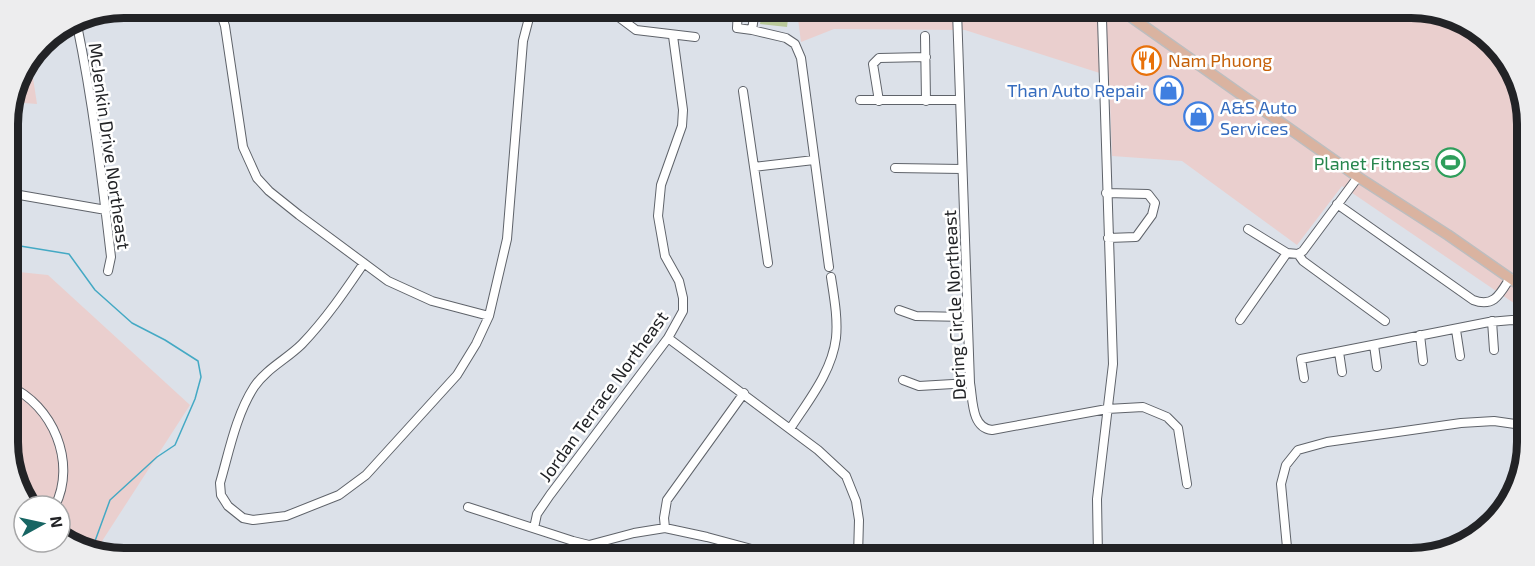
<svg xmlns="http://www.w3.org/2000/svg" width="1535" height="566" viewBox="0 0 1535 566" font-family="'Exo 2',sans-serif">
<rect width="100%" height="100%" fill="#dce1e9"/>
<!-- commercial -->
<path fill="#eacfce" d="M797 11 1448 14 1499 47 1526 108 1524 310 1342 186 1297 245 1182 161 1112 156 1109 76 965 30 834 29 801 42Z
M30 58 37 104 12 102 20 72Z
M9 271 48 275 190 405 95 552H87L60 534V506H30L10 464Z"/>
<!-- garden -->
<path fill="#bac99a" d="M763 10 789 11 787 27 760 24Z"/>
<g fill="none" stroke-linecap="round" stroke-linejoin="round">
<!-- stream -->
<path stroke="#44a9c4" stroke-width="1.5" d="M8 244 69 254 95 290 132 323 165 340 198 361 201 377 195 399 175 445 157 457 110 500 91 552
M96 543 117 553"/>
<defs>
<path id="minor" d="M219 8 225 26 243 147 257 178 269 191 299 215 388 281 432 301 489 316
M603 10 616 15 636 30 695 37
M738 10 737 28 752 30
M755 10 752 30 786 38 795 44 801 58 829 267
M957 11 970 383C973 399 971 428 992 430L1107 409 1143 407 1167 417 1178 428 1187 484
M77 25C93 102 102 179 111 257L108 271
M925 36 926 101
M743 91 768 263
M860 100H960
M879 101 873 64 879 58 926 57
M754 167 814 160
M895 168 962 169
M8 193 106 210
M1106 193 1148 194 1155 203 1152 215 1136 237 1108 238
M1337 204 1473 300C1494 308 1500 294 1510 278
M1248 229 1287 253
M1298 254 1303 261 1385 321
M364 263C345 291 326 319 302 344 287 359 266 369 254 387 236 415 229 452 220 483L221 495 228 506 243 518 253 520 286 516 339 495 366 475 457 375 476 344 489 316 507 239 523 41 529 18 535 9
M899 310 916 316 967 317
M1240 320 1287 253 1298 254 1303 251 1358 177
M1492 321 1494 350
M1456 330 1460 356
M1420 335 1423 361
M668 338 818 450 846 476 856 501 859 520 858 556
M1374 345 1377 367
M1339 352 1342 372
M1304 378 1301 359 1489 322 1512 320 1524 322
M903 380 919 386 970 383
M9 386C53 405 77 463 55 506
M790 429C808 401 832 372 836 338 838 318 834 297 831 277
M468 507 573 541 589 545 634 533 665 528 707 537 774 555
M534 528 537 514 550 495 668 338 683 311V298L679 281 665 256 658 216 661 185 682 126 683 110 673 36
M665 528 664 518 667 500 744 393
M1098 557 1097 499 1113 364 1102 19 1105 12
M1288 558 1281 484 1286 465 1298 450 1327 442 1461 423 1494 421 1522 425"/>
<path id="major" d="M1124 12 1358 177 1448 235 1524 288"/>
</defs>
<!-- minor casing -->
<use href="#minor" stroke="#5f636a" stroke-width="10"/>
<!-- major casing -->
<use href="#major" stroke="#bdbdbe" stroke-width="12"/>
<!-- minor -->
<use href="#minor" stroke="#fff" stroke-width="8"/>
<!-- major -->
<use href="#major" stroke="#dab3a0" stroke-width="9"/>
</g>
<!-- icons -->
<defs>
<symbol id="restaurant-ring" viewBox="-11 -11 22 22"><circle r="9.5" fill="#fff" stroke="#e8710a" stroke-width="1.5"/><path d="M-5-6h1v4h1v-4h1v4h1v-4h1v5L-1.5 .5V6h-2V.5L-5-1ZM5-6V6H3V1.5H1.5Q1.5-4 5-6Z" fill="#e8710a"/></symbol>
<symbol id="shop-ring" viewBox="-11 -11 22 22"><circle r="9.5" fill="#fff" stroke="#3f7fe0" stroke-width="1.5"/><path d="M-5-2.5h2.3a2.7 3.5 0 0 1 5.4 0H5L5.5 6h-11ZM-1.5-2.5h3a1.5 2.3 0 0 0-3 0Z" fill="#3f7fe0"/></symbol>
<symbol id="stadium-ring" viewBox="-11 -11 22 22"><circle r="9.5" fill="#fff" stroke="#2e9e5b" stroke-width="1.5"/><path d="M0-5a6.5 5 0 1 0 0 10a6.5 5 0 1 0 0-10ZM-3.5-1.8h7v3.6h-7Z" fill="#2e9e5b"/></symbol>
</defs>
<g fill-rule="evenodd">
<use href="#restaurant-ring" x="1130" y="44" width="33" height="33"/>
<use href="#shop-ring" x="1152" y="74" width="33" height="33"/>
<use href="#shop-ring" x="1182" y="100" width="33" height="33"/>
<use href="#stadium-ring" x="1434" y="146" width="33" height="33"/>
</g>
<g text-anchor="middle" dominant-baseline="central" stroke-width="5" stroke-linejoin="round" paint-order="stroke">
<!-- food labels -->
<g font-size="18" fill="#c56008" stroke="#fff" text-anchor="start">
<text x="1168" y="60">Nam Phuong</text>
</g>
<!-- shop labels -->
<g font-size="18" fill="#366cbe" stroke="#fff" text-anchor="end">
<text x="1147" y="90">Than Auto Repair</text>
<text x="1220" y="107" text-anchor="start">A&amp;S Auto<tspan x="1220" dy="21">Services</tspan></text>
</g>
<!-- street labels -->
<g font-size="18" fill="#222326" stroke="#fff">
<text transform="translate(110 146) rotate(82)">McJenkin Drive Northeast</text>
<text transform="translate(954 305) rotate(-93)">Dering Circle Northeast</text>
<text transform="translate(603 396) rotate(-54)">Jordan Terrace Northeast</text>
</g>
<!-- leisure labels -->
<g font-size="18" fill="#27864d" stroke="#fff" text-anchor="end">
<text x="1430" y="163">Planet Fitness</text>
</g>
</g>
<!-- crop -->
<path d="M0 0H1535V566H0ZM124 18H1411A106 106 0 0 1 1517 124V442A106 106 0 0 1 1411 548H124A106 106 0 0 1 18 442V124A106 106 0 0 1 124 18Z" fill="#ededee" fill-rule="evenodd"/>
<path fill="none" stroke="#222326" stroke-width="8" d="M124 18H1411A106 106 0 0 1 1517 124V442A106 106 0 0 1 1411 548H124A106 106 0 0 1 18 442V124A106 106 0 0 1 124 18Z"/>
<!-- north arrow -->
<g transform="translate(42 524) rotate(82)"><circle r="28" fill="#ffffff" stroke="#a7a7a8" stroke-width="1.5"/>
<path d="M0-4.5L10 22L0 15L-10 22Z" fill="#176563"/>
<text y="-9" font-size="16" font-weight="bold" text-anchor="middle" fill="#222326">N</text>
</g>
</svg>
